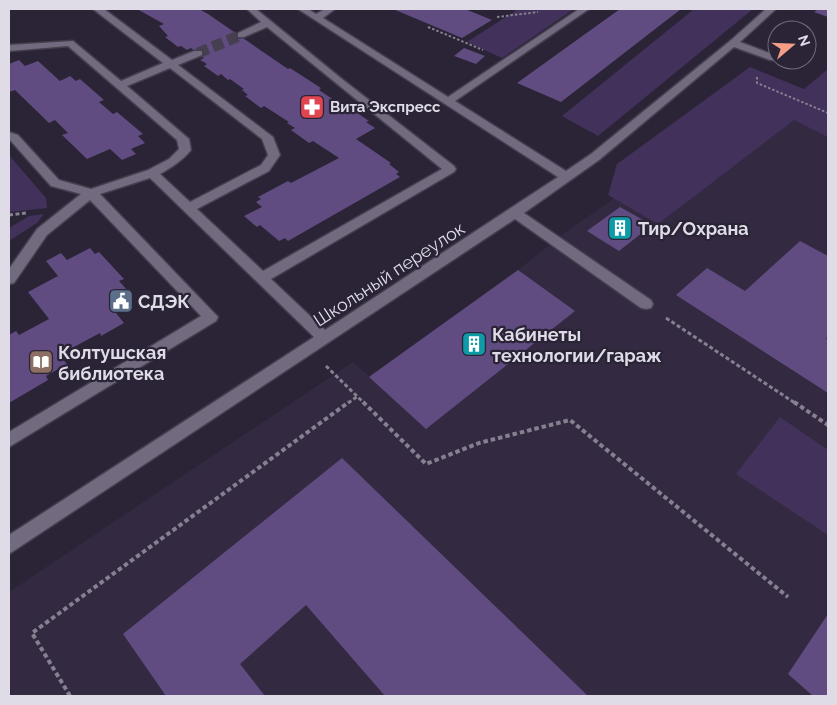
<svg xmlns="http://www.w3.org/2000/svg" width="837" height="705" viewBox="0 0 837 705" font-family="Raleway,sans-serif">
<rect width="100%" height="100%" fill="#2a2436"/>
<!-- built -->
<path fill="#332a42" d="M751 86 828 119V696H9V592L353 362 369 376 518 270 571 228 605 205Z"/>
<!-- green -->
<path fill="#41315b" d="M518 9H574L502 58 467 42Z
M694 9H753L598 136 562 116Z
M750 67 804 89 828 69V137L794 120 658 224 608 195 617 164Z
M9 155 46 198 47 208 9 212Z
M44 214 37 223 9 241V228L29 216Z
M780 417 828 450V535L736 474Z"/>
<!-- building -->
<path fill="#604c81" d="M137 9H205L201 10 208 14 288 69 290 68 321 88 319 90 334 100 337 99 369 121 366 122 375 128 356 139 391 163 389 164 399 172 396 174 400 177 288 241 285 238 279 241 260 225 257 227 244 216 262 207 256 202 261 199 258 197 288 181 291 183 339 158 313 141 309 143 291 130 295 128 287 123 289 122 264 106 261 108 245 96 248 95 242 90 244 89 230 79 228 80 221 74 218 76 204 66 207 64 200 60 204 58 191 48 187 50 181 46 178 47 165 37 168 36 159 26 164 24Z
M393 9H465L492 20 462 38Z
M620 9H681L561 102 517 83Z
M818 9H828V17L814 12Z
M464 48 485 56 476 64 454 56Z
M19 60 25 66 38 61 60 81 70 76 76 81 80 79 104 100 99 102 113 114 117 112 143 134 138 136 145 143 131 149 136 154 122 160 110 149 87 159 62 135 68 133 55 120 49 123 15 90 9 92V64Z
M620 207 652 225 619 251 587 231Z
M800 241 828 256V336L826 339 828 340V393L676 295 707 268 745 291Z
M90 248 95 254 99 252 124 279 119 281 129 292 125 294 133 303 116 313 124 323 101 336 100 333 59 355 67 364 46 376 48 380 9 403V335L16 331 19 335 49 319 28 292 58 276 46 261 61 253 67 260Z
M518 270 575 311 426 429 369 377Z
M342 458 588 696H385L306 605 240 664 265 696H166L123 634Z
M828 614V696H813L788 674Z"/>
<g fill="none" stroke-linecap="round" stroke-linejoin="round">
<!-- minor-tunnel -->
<path stroke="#453f51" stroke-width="11" stroke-dasharray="11 5" stroke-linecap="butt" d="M198 53 241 35"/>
<defs>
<path id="minor" d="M93 9H104L172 60 194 51H202V55L178 65 273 137 280 155 269 171 197 209 263 271 442 169 267 27 244 37H238V33L261 22 247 9H256L342 79 454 166 456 169 454 172 271 279 325 330 558 177 298 9H308L316 14 325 9H335L323 18 448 97 579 9H589L455 101 566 171 591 154 730 41 766 9H776L740 42 777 56 778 60H770L734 47 599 160 524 213 651 300 653 304 651 308 646 309 641 308 515 219 9 554V535L314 337 150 178 100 194 218 317 216 321 9 447V432L201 316 90 200 47 235 14 283 9 284V269L37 229 81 194 51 186 9 139V132L18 135 59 180 91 189 148 170 169 159 179 149 177 140 68 46 9 51V45L73 41 121 81 163 63ZM170 68 262 139 268 155 261 165 190 202 160 174C172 167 182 161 191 150L189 139 127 86Z"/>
</defs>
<!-- minor casing -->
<use href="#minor" stroke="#443e4d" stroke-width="3"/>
<!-- path-far2 -->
<path stroke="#868190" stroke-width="2" stroke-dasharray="2.5 2" stroke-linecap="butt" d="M497 17 538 12
M428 27 483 50
M757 77V83L828 113"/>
<!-- path-far1 -->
<path stroke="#868190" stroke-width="3" stroke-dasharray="4 2.5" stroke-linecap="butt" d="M9 215 26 213
M666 318 795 403
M326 366 364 403
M348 403 358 396"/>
<!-- path -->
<path stroke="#868190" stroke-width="4" stroke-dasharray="4.5 3" stroke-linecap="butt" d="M363 402 426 464 479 443 570 420 788 597
M794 402 828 425
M70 696 32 633 349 402"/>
<!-- minor -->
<use href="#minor" fill="#726b80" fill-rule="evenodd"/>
</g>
<!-- icons -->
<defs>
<symbol id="pharmacy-square" viewBox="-11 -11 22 22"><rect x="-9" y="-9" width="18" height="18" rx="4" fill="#e0444e" stroke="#2a2436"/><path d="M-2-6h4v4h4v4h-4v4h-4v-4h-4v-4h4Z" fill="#fff"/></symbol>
<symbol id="building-square" viewBox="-11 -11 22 22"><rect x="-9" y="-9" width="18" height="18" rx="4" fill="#0f9aa8" stroke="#2a2436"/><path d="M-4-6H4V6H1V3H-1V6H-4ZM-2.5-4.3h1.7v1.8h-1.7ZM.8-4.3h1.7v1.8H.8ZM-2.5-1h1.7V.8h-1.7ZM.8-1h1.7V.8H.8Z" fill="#fff"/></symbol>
<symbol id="civic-square" viewBox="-11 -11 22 22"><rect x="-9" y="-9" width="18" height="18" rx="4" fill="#5c6f8a" stroke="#2a2436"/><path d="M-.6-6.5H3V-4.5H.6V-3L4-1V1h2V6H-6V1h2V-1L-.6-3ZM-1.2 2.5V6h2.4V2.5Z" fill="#fff"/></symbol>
<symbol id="library-square" viewBox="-11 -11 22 22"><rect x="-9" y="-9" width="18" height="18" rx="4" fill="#8d6e63" stroke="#2a2436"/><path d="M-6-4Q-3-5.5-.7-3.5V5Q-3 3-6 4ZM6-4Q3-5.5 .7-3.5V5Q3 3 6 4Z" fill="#fff"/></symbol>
</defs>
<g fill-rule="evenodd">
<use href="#pharmacy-square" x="298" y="93" width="28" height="28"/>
<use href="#building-square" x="606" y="214" width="28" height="28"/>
<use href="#civic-square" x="107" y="287" width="28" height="28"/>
<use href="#building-square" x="460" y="330" width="28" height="28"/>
<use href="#library-square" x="27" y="348" width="28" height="28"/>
</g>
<g text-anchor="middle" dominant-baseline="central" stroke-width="4.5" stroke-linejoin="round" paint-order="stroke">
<!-- far-poi labels -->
<g font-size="15" font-weight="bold" fill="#dfdbe7" stroke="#2a2436" text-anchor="start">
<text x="330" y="107">Вита Экспресс</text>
</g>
<!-- poi labels -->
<g font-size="18" font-weight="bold" fill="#dfdbe7" stroke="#2a2436" text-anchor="start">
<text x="638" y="228">Тир/Охрана</text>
<text x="138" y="301">СДЭК</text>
<text x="492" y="334">Кабинеты<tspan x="492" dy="21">технологии/гараж</tspan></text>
<text x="58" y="352">Колтушская<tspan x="58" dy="21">библиотека</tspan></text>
</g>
<!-- street labels -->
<g font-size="18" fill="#dfdbe7" stroke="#2a2436">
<text transform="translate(389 274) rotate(-33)">Школьный переулок</text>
</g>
</g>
<!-- border -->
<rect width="837" height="705" fill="none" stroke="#dfdbe7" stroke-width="20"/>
<!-- north arrow -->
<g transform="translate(792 45) rotate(71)"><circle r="24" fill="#2a2436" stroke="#726d7d"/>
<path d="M0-4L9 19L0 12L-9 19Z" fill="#f49e87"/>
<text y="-8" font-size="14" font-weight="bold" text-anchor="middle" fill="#dfdbe7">N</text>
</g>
</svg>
